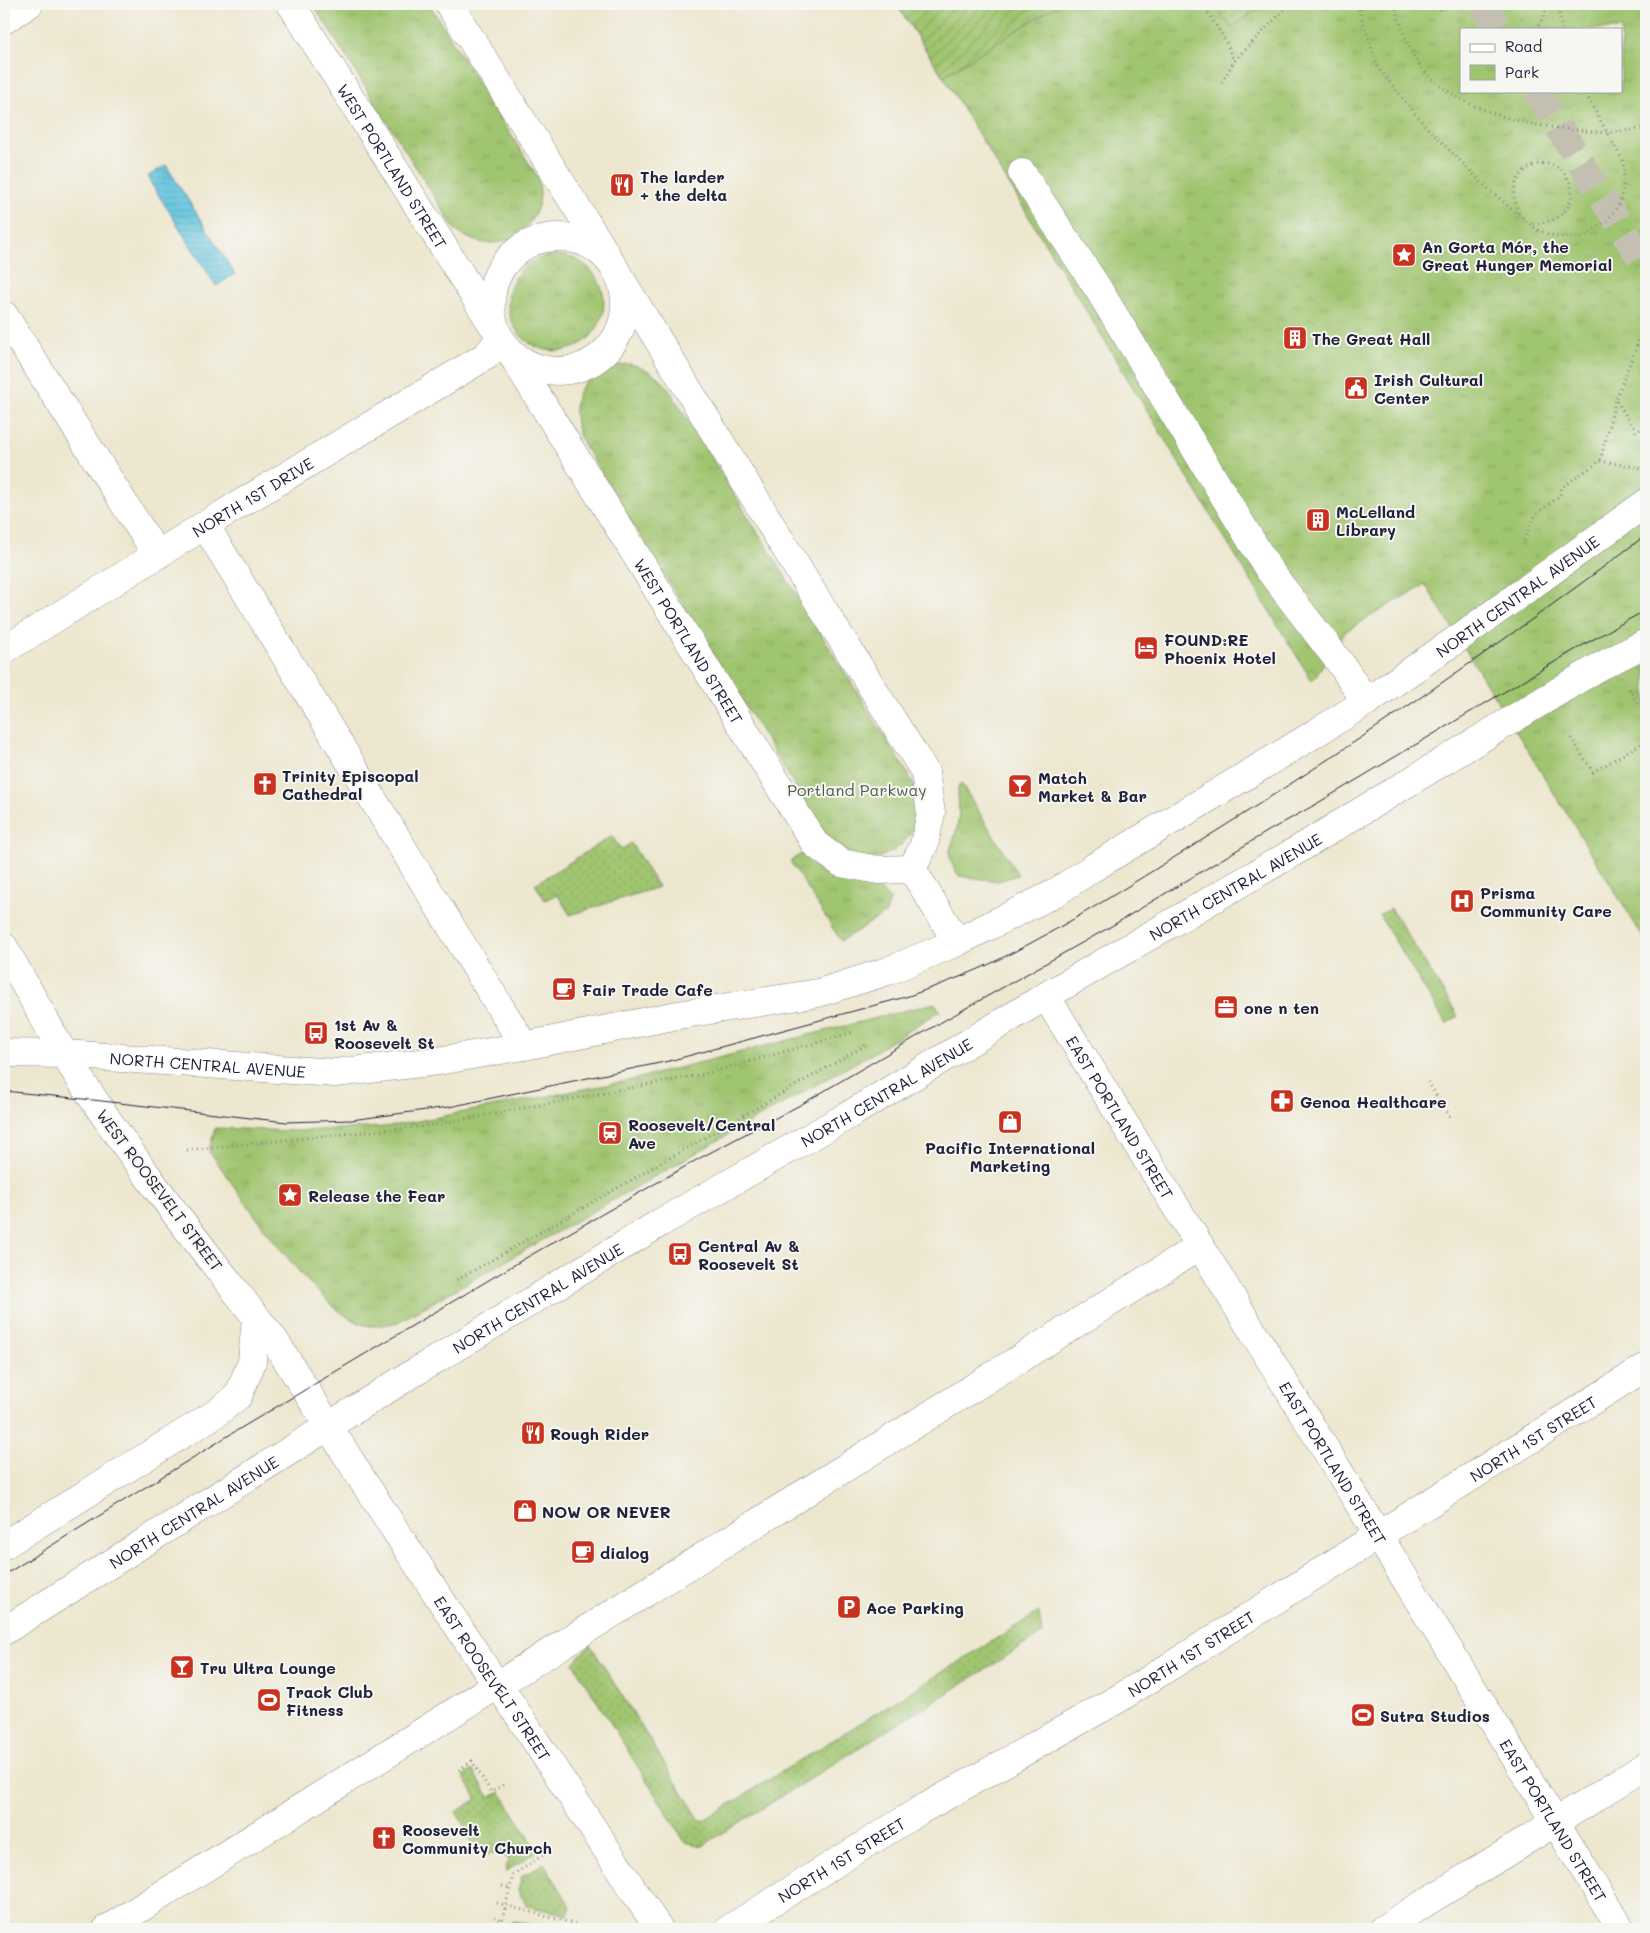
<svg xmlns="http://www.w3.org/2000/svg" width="1650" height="1933" viewBox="0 0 1650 1933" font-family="Mali,sans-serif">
<defs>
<pattern id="grass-dots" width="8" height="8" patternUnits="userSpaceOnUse" patternTransform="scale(1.25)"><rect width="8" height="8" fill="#a0c56f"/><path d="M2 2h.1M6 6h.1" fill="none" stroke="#8aa961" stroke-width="1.8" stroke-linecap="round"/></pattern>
<pattern id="park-tufts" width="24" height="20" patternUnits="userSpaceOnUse" patternTransform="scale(1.25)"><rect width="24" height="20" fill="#a0c56f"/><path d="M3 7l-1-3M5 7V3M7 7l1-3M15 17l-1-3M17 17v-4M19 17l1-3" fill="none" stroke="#8aa961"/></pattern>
<pattern id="garden-furrows" width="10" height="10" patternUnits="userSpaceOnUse" patternTransform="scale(1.25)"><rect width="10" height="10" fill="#a0c56f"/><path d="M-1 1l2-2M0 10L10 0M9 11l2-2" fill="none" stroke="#8aa961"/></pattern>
<pattern id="water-rules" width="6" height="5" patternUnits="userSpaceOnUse" patternTransform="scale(1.25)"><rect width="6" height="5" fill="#5fc3dd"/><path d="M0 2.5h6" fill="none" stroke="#52a7bf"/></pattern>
</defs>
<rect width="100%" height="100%" fill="#f6f6f2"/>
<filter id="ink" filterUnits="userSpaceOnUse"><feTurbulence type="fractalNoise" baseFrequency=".02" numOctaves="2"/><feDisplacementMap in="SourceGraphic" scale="10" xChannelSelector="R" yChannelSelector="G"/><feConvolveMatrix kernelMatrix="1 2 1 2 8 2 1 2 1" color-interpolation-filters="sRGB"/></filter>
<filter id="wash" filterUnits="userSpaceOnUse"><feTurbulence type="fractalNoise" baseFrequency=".0096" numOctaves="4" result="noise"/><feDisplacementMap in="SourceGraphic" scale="20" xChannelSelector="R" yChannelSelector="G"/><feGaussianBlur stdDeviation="1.12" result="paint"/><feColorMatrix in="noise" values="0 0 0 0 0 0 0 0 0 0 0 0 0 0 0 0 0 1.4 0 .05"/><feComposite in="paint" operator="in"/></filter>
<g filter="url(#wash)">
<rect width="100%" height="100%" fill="#ede7cf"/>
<!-- grass -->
<path fill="url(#grass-dots)" stroke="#617455" d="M612 836 621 850 631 843 658 887 570 915 557 894 545 900 535 884Z
M1391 908 1458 1016 1446 1024 1379 915Z
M1039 1612 1042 1634 702 1846 685 1842 573 1663 590 1644 701 1822Z
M472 1770 490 1798 500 1792 538 1851 505 1872 509 1858 490 1853 489 1855 477 1852 469 1839 471 1836 456 1812 477 1799 463 1776Z
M544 1863 571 1907 568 1915 527 1906 518 1891 522 1876Z
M515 1921 549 1929H508L510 1923Z"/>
<!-- park -->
<path fill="url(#park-tufts)" stroke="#617455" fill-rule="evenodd" d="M313 4H429L538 178C539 183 540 189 540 194 539 219 517 242 492 243 479 244 467 238 456 231Z
M896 4H1646V942L1425 584 1346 631 1312 681 943 76ZM1461 29H1621V91H1461Z
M508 303a48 48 0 1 1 96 0a48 48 0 1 1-96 0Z
M630 364C646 368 656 374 667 386L913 782C915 791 921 804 920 812 915 837 892 859 866 859 857 858 839 848 831 844L582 442C563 399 583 366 630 364Z
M961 783 1018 875 998 881 959 876C943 851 951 853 957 828 960 815 958 801 958 788Z
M801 854C807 860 814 868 822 872 849 885 869 871 890 900L886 913 841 941 790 861Z
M935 1003 940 1011 874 1052 398 1322C389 1324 379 1326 371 1326 323 1323 238 1190 209 1151L215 1128 295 1131 386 1127 627 1081Z"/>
<!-- garden -->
<path fill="url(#garden-furrows)" stroke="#617455" d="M896 4H1059L943 76Z
M1215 4H1265L1231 28Z"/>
<!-- water -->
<path fill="url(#water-rules)" stroke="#40728c" d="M166 165 235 274 216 286 147 177Z"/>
</g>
<g filter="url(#ink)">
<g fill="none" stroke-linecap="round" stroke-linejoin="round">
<!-- highway-tunnel -->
<path stroke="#c4c0b1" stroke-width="28" stroke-dasharray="28 14" stroke-linecap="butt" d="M1482 4 1498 29
M1536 91 1646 267"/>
<defs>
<g id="minor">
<path id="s1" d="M291 4 492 324"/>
<path d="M449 4 606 254"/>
<path d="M4 20 29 4"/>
<path d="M1022 173 1097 287 1269 570 1341 664 1366 702"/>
<circle cx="558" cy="304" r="67"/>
<path d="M622 281 806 582 925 772 931 813 924 845 912 869"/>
<path d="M4 315 157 555"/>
<path id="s2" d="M509 350 815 844 841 863 878 870 912 869"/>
<path d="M205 525 524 1046"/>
<path id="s3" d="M4 650 205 525 486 356 500 339"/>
<path d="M912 869 957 942"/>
<path d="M4 947 64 1054"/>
<path id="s4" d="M1046 996 1621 1929"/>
<path id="s5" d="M256 1317 273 1338 363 1481 497 1686 502 1690 659 1929"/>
<path d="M107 1929 1200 1246"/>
<path id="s6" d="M729 1929 919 1811 1118 1699 1646 1367"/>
<path d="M1383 1929 1646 1766"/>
</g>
<g id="major">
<path id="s7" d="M4 1053 64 1054 335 1073 438 1061 524 1046 678 1015 818 993 888 971 957 942 1055 893 1091 869 1285 752 1366 702 1463 635 1646 503"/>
<path d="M4 1545 218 1412 238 1396 252 1362 256 1317C188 1231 122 1146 64 1054"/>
<path id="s8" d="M4 1631 397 1383 660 1223 849 1115 1046 996 1294 852 1597 668 1646 643"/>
</g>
</defs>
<!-- minor casing -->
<use href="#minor" stroke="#888485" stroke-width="29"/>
<!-- major casing -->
<use href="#major" stroke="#888485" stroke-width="29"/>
<!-- path -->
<path stroke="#888485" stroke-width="3" stroke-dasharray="1 4" stroke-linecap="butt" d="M1203 4 1225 40 1234 61
M1359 4 1360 12 1378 68 1423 123 1487 188 1537 230 1558 237H1582L1607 221 1620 203 1624 180 1623 161 1584 91
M1395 4C1400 27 1412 61 1431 78 1470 113 1527 126 1578 130 1588 131 1599 133 1609 132 1621 132 1634 129 1646 128
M1420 4 1440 9 1457 4
M1557 4 1562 29
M1535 29 1541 22 1549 4
M1222 82 1234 61 1290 4
M1518 213C1516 205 1513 197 1514 190 1517 171 1537 158 1555 166 1576 177 1577 205 1558 217 1550 222 1540 223 1531 225
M1646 322 1616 399 1636 432 1646 426
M1600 461 1641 468
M1524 540 1536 514 1560 496 1562 487 1600 461 1616 399
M1629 689 1638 704 1646 708
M1571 738 1593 772 1646 741
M1428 1082 1452 1120
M187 1150 433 1125 704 1074 855 1032
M457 1280 866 1045
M459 1770 472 1761 491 1792 503 1785
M502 1886 509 1888
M497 1903 579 1925
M494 1918 502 1920
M500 1929 513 1875 546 1853"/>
<!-- minor -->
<use href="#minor" stroke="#fff" stroke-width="28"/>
<!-- major -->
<use href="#major" stroke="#fff" stroke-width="28"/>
<!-- tram -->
<path stroke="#22223b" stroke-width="1" d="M4 1091 93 1100 286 1122 351 1120 449 1107 669 1061 909 996C939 985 970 974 998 960 1065 927 1128 886 1191 847 1347 750 1500 646 1646 535
M4 1575 231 1434 524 1259 700 1158 802 1104 938 1024 1110 927 1270 830 1311 807 1583 645 1646 610"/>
</g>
</g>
<!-- icons -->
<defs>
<symbol id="restaurant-square" viewBox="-11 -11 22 22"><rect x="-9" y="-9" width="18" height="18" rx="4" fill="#c8321e" stroke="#f6f6f2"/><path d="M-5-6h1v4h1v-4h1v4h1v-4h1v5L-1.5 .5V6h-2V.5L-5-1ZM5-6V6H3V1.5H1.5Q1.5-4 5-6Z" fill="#fff"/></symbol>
<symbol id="sight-square" viewBox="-11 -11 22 22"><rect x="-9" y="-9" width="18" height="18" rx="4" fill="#c8321e" stroke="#f6f6f2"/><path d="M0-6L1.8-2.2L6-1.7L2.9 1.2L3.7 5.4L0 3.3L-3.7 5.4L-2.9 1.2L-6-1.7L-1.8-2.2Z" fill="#fff"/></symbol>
<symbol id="building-square" viewBox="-11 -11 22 22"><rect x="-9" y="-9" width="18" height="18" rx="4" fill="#c8321e" stroke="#f6f6f2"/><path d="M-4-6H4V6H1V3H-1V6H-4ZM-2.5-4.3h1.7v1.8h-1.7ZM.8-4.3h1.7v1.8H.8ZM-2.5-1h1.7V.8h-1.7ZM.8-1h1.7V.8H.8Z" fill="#fff"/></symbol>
<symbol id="civic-square" viewBox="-11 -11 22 22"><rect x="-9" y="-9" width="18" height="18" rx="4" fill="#c8321e" stroke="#f6f6f2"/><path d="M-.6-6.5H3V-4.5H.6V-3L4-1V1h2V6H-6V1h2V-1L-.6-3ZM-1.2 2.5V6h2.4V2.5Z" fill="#fff"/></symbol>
<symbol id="hotel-square" viewBox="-11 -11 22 22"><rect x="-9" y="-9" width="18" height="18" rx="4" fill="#c8321e" stroke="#f6f6f2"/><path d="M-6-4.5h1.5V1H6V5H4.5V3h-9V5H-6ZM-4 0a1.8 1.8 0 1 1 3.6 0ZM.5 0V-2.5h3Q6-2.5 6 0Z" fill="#fff"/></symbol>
<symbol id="church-square" viewBox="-11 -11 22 22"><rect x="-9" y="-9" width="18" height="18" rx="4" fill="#c8321e" stroke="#f6f6f2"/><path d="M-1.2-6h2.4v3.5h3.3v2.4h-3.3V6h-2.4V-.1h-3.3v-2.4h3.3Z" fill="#fff"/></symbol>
<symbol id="bar-square" viewBox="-11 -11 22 22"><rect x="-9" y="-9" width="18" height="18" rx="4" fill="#c8321e" stroke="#f6f6f2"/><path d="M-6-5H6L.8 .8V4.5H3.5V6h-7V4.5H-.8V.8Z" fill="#fff"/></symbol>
<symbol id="hospital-square" viewBox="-11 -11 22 22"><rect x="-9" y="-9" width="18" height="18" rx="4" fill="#c8321e" stroke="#f6f6f2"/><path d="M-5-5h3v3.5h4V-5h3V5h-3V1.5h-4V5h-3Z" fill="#fff"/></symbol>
<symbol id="cafe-square" viewBox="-11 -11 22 22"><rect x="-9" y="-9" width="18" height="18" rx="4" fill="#c8321e" stroke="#f6f6f2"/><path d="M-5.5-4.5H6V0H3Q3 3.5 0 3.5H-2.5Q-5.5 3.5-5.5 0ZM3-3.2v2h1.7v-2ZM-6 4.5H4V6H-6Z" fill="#fff"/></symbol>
<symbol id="office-square" viewBox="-11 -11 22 22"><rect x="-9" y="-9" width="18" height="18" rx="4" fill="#c8321e" stroke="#f6f6f2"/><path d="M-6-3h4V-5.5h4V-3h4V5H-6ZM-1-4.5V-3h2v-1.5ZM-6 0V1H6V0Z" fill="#fff"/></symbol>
<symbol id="bus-square" viewBox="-11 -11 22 22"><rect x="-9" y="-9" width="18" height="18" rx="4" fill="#c8321e" stroke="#f6f6f2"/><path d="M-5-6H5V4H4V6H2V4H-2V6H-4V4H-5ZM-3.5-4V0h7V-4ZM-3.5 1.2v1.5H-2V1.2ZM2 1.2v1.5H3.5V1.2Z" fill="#fff"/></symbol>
<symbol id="pharmacy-square" viewBox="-11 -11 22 22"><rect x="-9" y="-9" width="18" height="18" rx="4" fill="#c8321e" stroke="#f6f6f2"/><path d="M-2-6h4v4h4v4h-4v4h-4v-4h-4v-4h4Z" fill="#fff"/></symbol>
<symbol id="shop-square" viewBox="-11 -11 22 22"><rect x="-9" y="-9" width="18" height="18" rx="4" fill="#c8321e" stroke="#f6f6f2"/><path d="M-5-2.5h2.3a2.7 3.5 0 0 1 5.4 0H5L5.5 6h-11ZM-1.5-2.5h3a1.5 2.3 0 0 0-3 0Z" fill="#fff"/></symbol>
<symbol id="station-square" viewBox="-11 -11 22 22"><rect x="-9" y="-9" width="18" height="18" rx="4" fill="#c8321e" stroke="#f6f6f2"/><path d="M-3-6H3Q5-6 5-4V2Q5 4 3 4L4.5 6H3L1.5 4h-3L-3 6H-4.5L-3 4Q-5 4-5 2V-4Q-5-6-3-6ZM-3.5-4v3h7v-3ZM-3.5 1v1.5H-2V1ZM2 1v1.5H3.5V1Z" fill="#fff"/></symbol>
<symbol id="parking-square" viewBox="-11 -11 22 22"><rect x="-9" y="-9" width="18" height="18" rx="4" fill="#c8321e" stroke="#f6f6f2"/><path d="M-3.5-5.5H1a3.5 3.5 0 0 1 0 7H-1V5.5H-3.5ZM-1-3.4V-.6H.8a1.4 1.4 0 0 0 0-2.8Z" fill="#fff"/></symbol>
<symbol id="stadium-square" viewBox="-11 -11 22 22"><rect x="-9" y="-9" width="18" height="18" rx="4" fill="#c8321e" stroke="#f6f6f2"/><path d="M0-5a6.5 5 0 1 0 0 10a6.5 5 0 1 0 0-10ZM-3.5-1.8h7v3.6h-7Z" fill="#fff"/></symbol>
</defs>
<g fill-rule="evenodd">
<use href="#restaurant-square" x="608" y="171" width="28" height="28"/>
<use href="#sight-square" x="1390" y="241" width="28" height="28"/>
<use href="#building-square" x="1281" y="324" width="28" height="28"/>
<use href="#civic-square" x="1342" y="374" width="28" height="28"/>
<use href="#building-square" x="1304" y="506" width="28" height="28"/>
<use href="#hotel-square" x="1132" y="634" width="28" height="28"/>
<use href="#church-square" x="251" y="770" width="28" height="28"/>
<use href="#bar-square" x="1006" y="772" width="28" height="28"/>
<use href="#hospital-square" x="1448" y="887" width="28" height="28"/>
<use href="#cafe-square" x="550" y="975" width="28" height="28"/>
<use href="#office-square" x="1212" y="993" width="28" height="28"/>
<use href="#bus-square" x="302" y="1019" width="28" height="28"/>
<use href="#pharmacy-square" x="1268" y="1087" width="28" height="28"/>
<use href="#shop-square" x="996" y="1108" width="28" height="28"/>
<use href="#station-square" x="596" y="1119" width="28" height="28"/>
<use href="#sight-square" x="276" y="1181" width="28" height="28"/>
<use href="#bus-square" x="666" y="1240" width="28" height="28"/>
<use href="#restaurant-square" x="519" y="1419" width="28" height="28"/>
<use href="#shop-square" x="511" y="1497" width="28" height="28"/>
<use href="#cafe-square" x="569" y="1538" width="28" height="28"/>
<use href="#parking-square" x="835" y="1593" width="28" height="28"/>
<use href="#bar-square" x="168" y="1653" width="28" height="28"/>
<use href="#stadium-square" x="255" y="1686" width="28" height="28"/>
<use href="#stadium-square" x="1349" y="1701" width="28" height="28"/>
<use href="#church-square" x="370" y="1824" width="28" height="28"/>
</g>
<g text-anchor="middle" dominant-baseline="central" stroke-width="4" stroke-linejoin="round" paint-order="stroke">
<!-- street labels -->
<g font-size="16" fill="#22223b" stroke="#f6f6f2">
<text stroke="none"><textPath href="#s1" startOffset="191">WEST PORTLAND STREET</textPath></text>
<text stroke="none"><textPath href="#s3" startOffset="292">NORTH 1ST DRIVE</textPath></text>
<text stroke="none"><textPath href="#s7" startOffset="1629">NORTH CENTRAL AVENUE</textPath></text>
<text stroke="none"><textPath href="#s2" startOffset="342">WEST PORTLAND STREET</textPath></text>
<text stroke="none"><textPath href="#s8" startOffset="1439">NORTH CENTRAL AVENUE</textPath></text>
<text stroke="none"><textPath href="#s7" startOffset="204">NORTH CENTRAL AVENUE</textPath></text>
<text stroke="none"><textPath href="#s8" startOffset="1034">NORTH CENTRAL AVENUE</textPath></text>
<text stroke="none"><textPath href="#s4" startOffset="142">EAST PORTLAND STREET</textPath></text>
<text transform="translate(160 1190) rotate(53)">WEST ROOSEVELT STREET</text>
<text stroke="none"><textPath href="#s8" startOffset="629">NORTH CENTRAL AVENUE</textPath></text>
<text stroke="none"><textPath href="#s6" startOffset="942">NORTH 1ST STREET</textPath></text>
<text stroke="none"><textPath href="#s4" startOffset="548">EAST PORTLAND STREET</textPath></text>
<text stroke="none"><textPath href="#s8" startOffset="224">NORTH CENTRAL AVENUE</textPath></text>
<text stroke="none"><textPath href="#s6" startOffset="538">NORTH 1ST STREET</textPath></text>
<text stroke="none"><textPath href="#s5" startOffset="432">EAST ROOSEVELT STREET</textPath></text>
<text stroke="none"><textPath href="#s4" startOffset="968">EAST PORTLAND STREET</textPath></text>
<text stroke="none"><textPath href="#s6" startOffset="132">NORTH 1ST STREET</textPath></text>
</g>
<!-- poi labels -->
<g font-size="16" font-weight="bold" fill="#22223b" stroke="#f6f6f2" text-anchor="start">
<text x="640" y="176">The larder<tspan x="640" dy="18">+ the delta</tspan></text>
<text x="1422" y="246">An Gorta Mór, the<tspan x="1422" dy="18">Great Hunger Memorial</tspan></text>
<text x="1312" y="338">The Great Hall</text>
<text x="1374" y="379">Irish Cultural<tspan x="1374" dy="18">Center</tspan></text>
<text x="1336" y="511">McLelland<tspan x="1336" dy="18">Library</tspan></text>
<text x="1164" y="639">FOUND:RE<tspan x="1164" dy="18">Phoenix Hotel</tspan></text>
<text x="282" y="775">Trinity Episcopal<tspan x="282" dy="18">Cathedral</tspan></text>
<text x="1038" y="777">Match<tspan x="1038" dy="18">Market &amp; Bar</tspan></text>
<text x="1480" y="892">Prisma<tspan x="1480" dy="18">Community Care</tspan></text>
<text x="582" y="989">Fair Trade Cafe</text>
<text x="1244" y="1007">one n ten</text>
<text x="334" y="1024">1st Av &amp;<tspan x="334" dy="18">Roosevelt St</tspan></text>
<text x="1300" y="1101">Genoa Healthcare</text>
<text x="628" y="1124">Roosevelt/Central<tspan x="628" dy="18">Ave</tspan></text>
<text x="1010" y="1147" text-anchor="middle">Pacific International<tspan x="1010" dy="18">Marketing</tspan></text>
<text x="308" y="1195">Release the Fear</text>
<text x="698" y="1245">Central Av &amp;<tspan x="698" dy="18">Roosevelt St</tspan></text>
<text x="550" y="1433">Rough Rider</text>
<text x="542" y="1511">NOW OR NEVER</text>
<text x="600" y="1552">dialog</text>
<text x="866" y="1607">Ace Parking</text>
<text x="200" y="1667">Tru Ultra Lounge</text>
<text x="286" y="1691">Track Club<tspan x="286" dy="18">Fitness</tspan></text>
<text x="1380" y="1715">Sutra Studios</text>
<text x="402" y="1829">Roosevelt<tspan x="402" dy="18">Community Church</tspan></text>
</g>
<!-- park labels -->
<g font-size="16" fill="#4e5b4d" stroke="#f6f6f2">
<text x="857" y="789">Portland Parkway</text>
</g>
</g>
<!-- margin -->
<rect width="1650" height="1933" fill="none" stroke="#f6f6f2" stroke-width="20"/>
<!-- legend -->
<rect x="1460" y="28" width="162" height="65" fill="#f6f6f2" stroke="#a1a1a9"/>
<rect x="1470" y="44" width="25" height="8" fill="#ffffff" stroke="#a1a1a9"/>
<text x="1505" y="52" font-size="15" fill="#22223b">Road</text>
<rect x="1470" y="65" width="25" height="15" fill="url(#park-tufts)" stroke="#a1a1a9"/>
<text x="1505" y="78" font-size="15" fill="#22223b">Park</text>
</svg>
